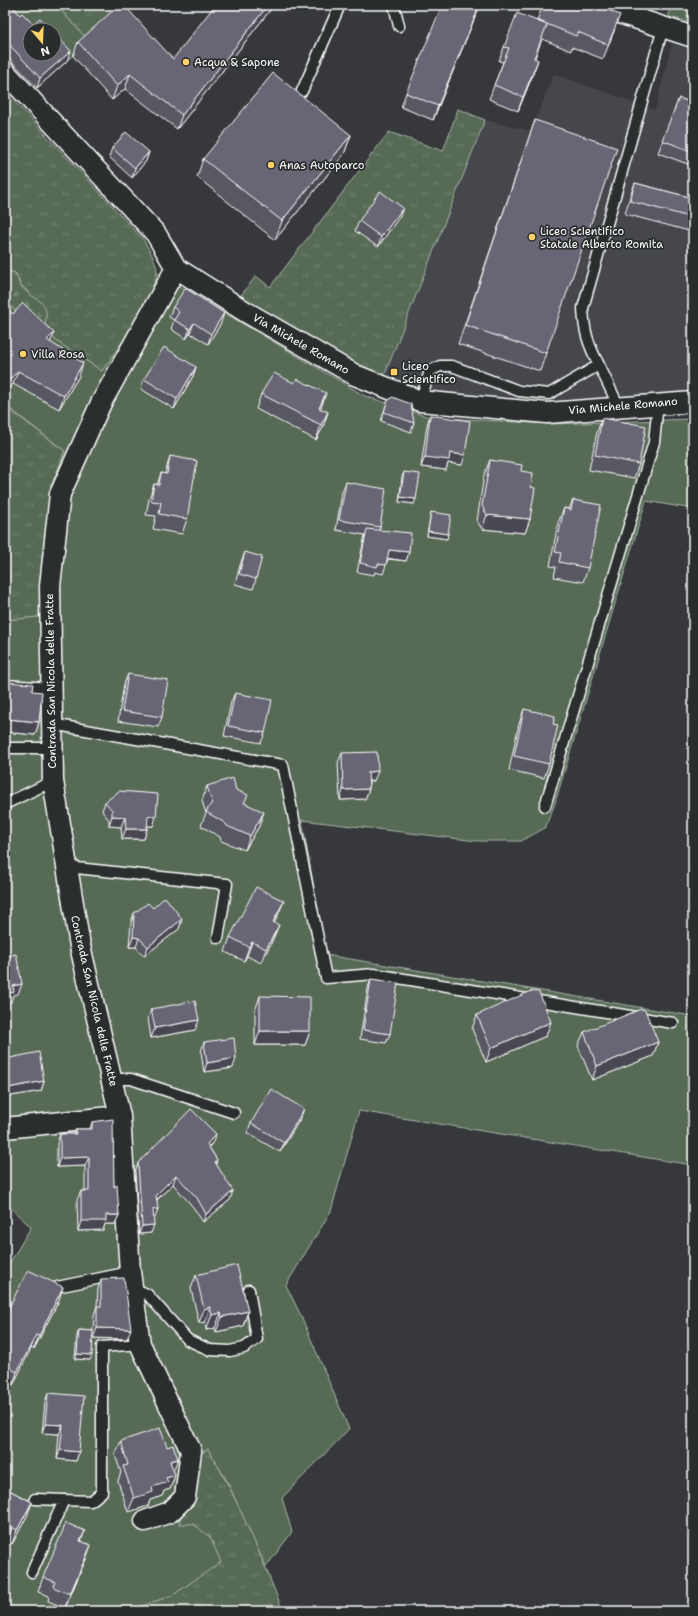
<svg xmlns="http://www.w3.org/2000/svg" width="698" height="1616" viewBox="0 0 698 1616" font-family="'Shantell Sans',sans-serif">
<defs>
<pattern id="grass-tufts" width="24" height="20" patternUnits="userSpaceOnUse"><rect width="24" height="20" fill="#566b56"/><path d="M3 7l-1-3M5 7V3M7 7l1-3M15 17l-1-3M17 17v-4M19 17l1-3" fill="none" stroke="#6f816f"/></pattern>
<pattern id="forest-firs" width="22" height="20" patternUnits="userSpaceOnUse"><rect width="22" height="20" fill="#566b56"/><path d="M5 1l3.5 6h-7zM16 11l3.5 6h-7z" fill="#6f816f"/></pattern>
</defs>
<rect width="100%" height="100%" fill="#36383c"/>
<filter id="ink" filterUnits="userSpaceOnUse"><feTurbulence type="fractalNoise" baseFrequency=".025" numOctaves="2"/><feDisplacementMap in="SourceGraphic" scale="8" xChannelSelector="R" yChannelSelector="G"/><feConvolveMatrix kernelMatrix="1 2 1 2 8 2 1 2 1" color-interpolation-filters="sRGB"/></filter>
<g filter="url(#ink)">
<!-- built -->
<path fill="#45464d" d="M672 43 693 50V394L550 400 435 393 383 379 485 120 531 131 554 74 655 110Z"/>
<!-- grass -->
<path fill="url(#grass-tufts)" stroke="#aab5aa" d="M56 5H93L114 14 118 5H125L117 17 89 41Z
M669 5H693V23L669 17Z
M5 91 143 239C149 250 157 261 157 273 157 300 118 348 102 371L56 341 45 325 29 293 21 285 15 273 5 270Z
M458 109 485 120 383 379 239 298 256 276 270 287 389 132 443 151Z
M5 406 65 451 51 487 40 585 39 617 5 620Z
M208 1449C239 1500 261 1556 283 1611H127L173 1595 179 1524 180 1517 194 1503 193 1490 198 1455Z"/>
<!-- forest -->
<path fill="url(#forest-firs)" stroke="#aab5aa" d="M5 270 15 273C17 276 18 281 20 285 33 302 51 297 45 325L18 316 14 309 5 303Z"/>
<!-- garden -->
<path fill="#566b56" stroke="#aab5aa" d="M7 5H56L89 41 62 65 54 46V30H30Z
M157 273 365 396 429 417 550 424 693 419V509L646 501 554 806 545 828 521 841H477L302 820 326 955 692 1016V1165L359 1111 331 1211 286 1285 302 1318 349 1429 282 1498 292 1532 266 1567 227 1481 208 1449 198 1455 193 1490 194 1503 181 1517 179 1524H193L210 1537 221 1562 173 1595 127 1611H5V1271L31 1227 5 1203V620L39 617 40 585 51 487 65 451 5 405V303L14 309 18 316 45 325 56 341 102 371C123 340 148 311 157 273Z"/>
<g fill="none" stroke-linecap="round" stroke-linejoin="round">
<defs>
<path id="lane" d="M394 5 399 26
M302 91 340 5
M599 365 619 407
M420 401 430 371 440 366H452L519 391 549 394 599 365C588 344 584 331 583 308L663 28
M5 685 51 688
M52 724 283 765 326 978 374 974 673 1023
M5 748H52
M5 804 53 781
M545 806 654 442 658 403
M67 867 227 884 218 938
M111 1079H131L234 1113
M57 1287 130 1272
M132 1288 147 1294 188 1340 210 1350 230 1351 244 1348 257 1339 249 1290
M35 1499 91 1501 102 1492V1347L140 1344
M32 1572 64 1500"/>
<path id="street" d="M595 5 693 37
M5 72 156 234 176 268 246 312 355 375 420 401 547 413 693 402
M5 1128 120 1116
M145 1521 170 1512 185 1497 191 1451 140 1344 130 1272 120 1116 80 946 53 781 50 586 60 494 101 403 176 268"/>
</defs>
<!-- lane casing -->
<use href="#lane" stroke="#fff" stroke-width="13"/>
<!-- street casing -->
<use href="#street" stroke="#fff" stroke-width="23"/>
<!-- lane -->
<use href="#lane" stroke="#2a2d2e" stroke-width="10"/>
<!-- street -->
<use href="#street" stroke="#2a2d2e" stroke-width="20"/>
</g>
<!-- wall -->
<path fill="#595864" stroke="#fff" d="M5 5 20 15 67 61 37 88 5 54Z
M274 5 177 129 125 89 112 100 73 56 78 42 173 59Z
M480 5 433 120 401 107 406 93Z
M536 21 615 29 603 59 572 47 571 51 542 39 535 58 533 74 518 111 489 99 503 62 499 61 504 47Z
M679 98 693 103V166L658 153Z
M535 120 546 353 540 371 458 344Z
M351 135 344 154 275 240 197 177 203 159Z
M112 148 149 152 146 161 132 178 109 157Z
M635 183 693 198V232L625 214 630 196Z
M403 208 399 217 378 247 355 231 359 221Z
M5 307 13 314 51 343 79 376 59 409 13 384 5 392Z
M173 307 221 323 208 344 190 333 186 339 171 329 174 320 169 317Z
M196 367 193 376 174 409 141 389 144 379Z
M261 394 320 409 328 412 323 427 316 440 256 409Z
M387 402 414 423 411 432 381 421Z
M430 415 462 465 448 463 446 470 421 467 427 425Z
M602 418 639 464 634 478 589 470 597 432Z
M170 456 187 519 182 534 153 529 156 516 146 515 149 499 154 484 157 485 161 473 165 474Z
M490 460 521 471 531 487 530 519 525 533 482 529 477 521 484 475Z
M404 472 414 504 399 502 402 477Z
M346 482 380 527 379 530 409 552 406 561 388 559 383 574 375 572 374 575 357 572 365 535 336 530 342 492Z
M573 500 588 568 583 582 554 577 556 567 550 566 558 523 564 508 569 509Z
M431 512 447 539 427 536 430 517Z
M245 552 256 579 253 589 235 584 241 562Z
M128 674 162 717 158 727 118 721 124 684Z
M5 682 32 691 39 722 35 735 5 732Z
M235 693 265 733 261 743 224 736 231 702Z
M524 709 553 724 549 764 544 778 509 770 519 724Z
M342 753 374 781H369V789L365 799 340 800 338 763Z
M207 786 236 790 259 826 245 850 221 841 220 837 201 826 206 813 202 801Z
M105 802 153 826H147V829L144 839H122L121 827 109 826V820L102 811Z
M153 908 182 919 179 929 144 956 136 947H129L131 923 134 913Z
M278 915 274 923 273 939 261 963 247 956 244 961 225 952 230 937Z
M371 979 390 1034 386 1043 360 1039 368 988Z
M260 996 310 1031 305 1045H255V1011Z
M151 1009 195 1030 151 1038 148 1019Z
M477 1015 546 1036 486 1062 472 1029Z
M584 1032 658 1042 653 1056 592 1080 578 1046Z
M204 1042 233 1068 204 1072 201 1052Z
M5 1059 44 1081 41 1091 5 1097Z
M300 1119 280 1152 247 1133 251 1123Z
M92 1122 114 1187 119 1215 115 1224H105L103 1230 78 1231 77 1200 81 1191H85V1166L57 1167V1144L60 1134H74L76 1129H90Z
M213 1142 209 1147 217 1160 216 1163 230 1200 203 1222 193 1207 173 1184 157 1200 155 1218H153L151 1233 139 1234 135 1172 138 1163Z
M196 1275 248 1311 243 1326 216 1332 215 1328 206 1330 205 1322 199 1323 191 1289Z
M101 1279 127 1339 93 1338 90 1360 75 1359 77 1335 79 1330 93 1331 94 1315 97 1306 98 1289Z
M59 1300 34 1349 31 1348 13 1385 5 1381V1315Z
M48 1393 79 1452 76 1461 57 1459 59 1434 42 1433 45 1402Z
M121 1441 173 1471 175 1475 170 1489 164 1491 162 1496 150 1500 148 1506 128 1512 118 1481 121 1472 115 1455Z
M5 1488 32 1502 27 1516 12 1544 7 1542Z
M85 1531 81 1541 86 1559 65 1608 48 1601 49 1596 38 1592 43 1577Z"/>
<!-- shaded-wall -->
<path fill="#494751" stroke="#fff" d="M268 5H274L177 129 182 115Z
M480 5 433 120 438 106Z
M71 51 67 61 37 88 40 78Z
M538 60 533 74 518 111 523 97Z
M130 74 125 89 112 100 117 86Z
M351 135 344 154 275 240 282 221Z
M149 152 146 161 132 178 135 168Z
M403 208 399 217 378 247 381 237Z
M224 313 221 323 208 344 211 334Z
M194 323 190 333 186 339 190 329Z
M54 333 49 346 47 340Z
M83 363 79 376 59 409 64 396Z
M196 367 193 376 174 409 177 399Z
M18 371 13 384 5 392V389L8 381Z
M326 393 321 408 313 422 319 408Z
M328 412 323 427 316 440 321 425Z
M450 453 465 455 462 465 448 463 446 470 421 467 425 457Z
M400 497 416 499 414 504 399 502Z
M487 515 530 519 525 533 482 529Z
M428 531 448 534 447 539 427 536Z
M389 550 409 552 406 561 386 558Z
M5 709H8L5 716Z
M7 719 39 722 35 735 5 732V724Z
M378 771 374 781H365L368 772Z
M369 789 365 799 340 800 343 790Z
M264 812 259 826 245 850 250 836Z
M112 816 125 817 121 827 109 826Z
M148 816 156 817 153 826H145Z
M126 829H147L144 839H122Z
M284 901 278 915 268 936 273 922Z
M182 919 179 929 144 956 148 947Z
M279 925 273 939 261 963 266 949Z
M133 937 139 938 136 947H129Z
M252 942 247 956 244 961 249 947Z
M22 984 18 994 13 995 11 1002 5 1003V994L13 986Z
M199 1020 195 1030 151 1038 155 1028Z
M551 1022 546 1036 486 1062 491 1048Z
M260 1031H310L305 1045H255Z
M658 1042 653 1056 592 1080 597 1066Z
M236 1058 233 1068 204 1072 207 1063Z
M44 1081 41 1091 5 1097V1095L8 1088Z
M304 1109 300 1119 280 1152 284 1143Z
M216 1134 213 1142 203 1152 207 1144Z
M89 1157 85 1166 57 1167 60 1158Z
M176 1175 173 1184 153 1203 156 1195Z
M233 1191 230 1200 203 1222 206 1214Z
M153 1209H158L155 1218H150Z
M106 1215H119L115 1224H105L103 1230 78 1231 81 1221Z
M154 1225 151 1233 139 1234 142 1226Z
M63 1287 59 1300 34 1349 39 1336Z
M210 1307 205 1322 199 1323 204 1309Z
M248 1311 243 1326 216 1332 222 1317Z
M221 1313 215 1328 206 1330 212 1315Z
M97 1328 131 1329 127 1339 93 1338Z
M36 1335 31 1348 13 1385 17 1372Z
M77 1354 92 1355 90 1360 75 1359Z
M45 1424 63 1425 59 1434 42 1433Z
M60 1450 79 1452 76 1461 57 1459Z
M178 1459 172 1473 170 1461Z
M175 1475 170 1489 164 1491 162 1496 150 1500 148 1506 128 1512 134 1498 166 1478Z
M32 1502 27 1516 12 1544 17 1530Z
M12 1527 7 1542 5 1545V1541Z
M91 1545 86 1559 65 1608 70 1594Z"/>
<!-- building -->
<path fill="#686674" stroke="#fff" d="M5 5H12L20 15 22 13 33 24 40 18 52 30H30V54H54V33L71 51 40 78 5 40Z
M119 5H124L173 59 215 5H268L182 115 130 74 117 86 78 42Z
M442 5H480L438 106 406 93Z
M543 5H595L620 15 608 45 578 32 576 36 537 20Z
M517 13 547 25 534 58 538 60 523 97 494 85 509 48 504 47Z
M273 73 351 135 282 221 203 159Z
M679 98 693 103V152L662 140Z
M535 120 617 148 546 353 465 325Z
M126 132 149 152 135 168 112 148Z
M635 183 693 198V218L630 201Z
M380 191 403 208 381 237 359 221Z
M185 288 224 313 211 334 194 323 190 329 174 320 179 312 173 307Z
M23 303 54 333 47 340 83 363 64 396 18 371 8 381 5 378V307L13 314Z
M164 347 196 367 177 399 144 379Z
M274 373 294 383 297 379 326 393 319 408 328 412 321 425 261 394Z
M392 397 411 404 414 423 384 412 387 402Z
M430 415 470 421 465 455 450 453 449 460 425 457Z
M602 418 646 426 639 464 595 455Z
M170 456 197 461 187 519 159 514 161 502 151 501 154 484 159 485 161 473 167 474Z
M490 460 522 465 521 471 533 473 531 487 535 488 530 519 487 515 482 506Z
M404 472 420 474 416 499 400 497Z
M346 482 386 489 380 527 339 520Z
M573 500 601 505 588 568 559 562 561 553 555 552 564 508 571 510Z
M431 512 451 515 448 534 428 531Z
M367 529 411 533 409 552 389 550 386 565 378 564 377 567 360 563Z
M245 552 262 557 256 579 239 574Z
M128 674 168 680 162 717 122 711Z
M5 682 33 684 32 691 42 692 39 722 7 719 8 709H5Z
M235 693 272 700 265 733 228 726Z
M524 709 555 716 553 724 558 725 549 764 514 756Z
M377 752 378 771 368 772 369 789 343 790 342 753Z
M233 778 236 790 248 795 244 803 264 812 250 836 227 826 225 823 206 812 212 802 207 786Z
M119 791 158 794 156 817 148 816 147 829H126L125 817 112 816V810L105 802Z
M256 887 284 901 273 922 279 925 266 949 252 942 249 947 230 937Z
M165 897 182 919 148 947 139 938 133 937 134 913 148 903 153 908Z
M16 954 22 984 13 986 14 992 5 994V957Z
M371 979 398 983 390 1034 363 1030Z
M531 991 539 992 551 1022 491 1048 477 1015Z
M260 996 310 997V1031H260Z
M195 1001 199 1020 155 1028 151 1009Z
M641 1009 645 1010 658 1042 597 1066 584 1032Z
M234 1038 236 1058 207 1063 204 1042Z
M39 1052 44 1081 8 1088 5 1073V1059Z
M271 1089 304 1109 284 1143 251 1123Z
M191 1109 216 1134 207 1144 217 1160 215 1162 233 1191 206 1214 197 1198 176 1175 156 1195 158 1209H153L154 1225 142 1226 138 1163Z
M113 1119 114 1187 117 1185 119 1215H106V1221H81V1191H89V1157L60 1158V1134H76V1129H92V1122Z
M237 1265 248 1311 222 1317 221 1313 212 1315 210 1307 204 1309 196 1275Z
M28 1270 63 1287 39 1336 36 1335 17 1372 5 1366V1323L6 1321 5 1320V1315Z
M124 1278 131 1329 97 1328V1306H101V1279Z
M79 1330 93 1331 92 1355 77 1354Z
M48 1393 84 1396 79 1452 60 1450 63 1425 45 1424Z
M160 1428 167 1447 173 1445 178 1459 170 1461 175 1475 166 1478 168 1482 152 1487 153 1492 134 1498 123 1466 128 1465 121 1441Z
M5 1488 32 1502 17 1530 12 1527 5 1541Z
M66 1523 85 1531 80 1541 91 1545 70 1594 53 1587 55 1582 43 1577Z"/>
</g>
<!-- markers -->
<g fill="#ffd166" stroke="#2a2d2e" stroke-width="1.5">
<circle cx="186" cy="62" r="4"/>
<circle cx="271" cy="165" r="4"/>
<circle cx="532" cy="237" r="4"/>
<circle cx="23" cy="354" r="4"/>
<rect x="390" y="368" width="8" height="8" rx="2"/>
</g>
<g text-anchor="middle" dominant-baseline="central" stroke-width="3.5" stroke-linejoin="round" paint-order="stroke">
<!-- poi labels -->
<g font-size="11" fill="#fff" stroke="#2a2d2e" text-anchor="start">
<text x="194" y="62">Acqua &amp; Sapone</text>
<text x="279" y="165">Anas Autoparco</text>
<text x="540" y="231">Liceo Scientifico<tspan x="540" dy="13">Statale Alberto Romita</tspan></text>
<text x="31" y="354">Villa Rosa</text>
<text x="402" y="366">Liceo<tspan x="402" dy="13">Scientifico</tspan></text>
</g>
<!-- street labels -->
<g font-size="11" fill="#fff" stroke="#2a2d2e">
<text transform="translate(301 344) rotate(30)">Via Michele Romano</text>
<text transform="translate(623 406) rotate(-5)">Via Michele Romano</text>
<text transform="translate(51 681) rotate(-91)">Contrada San Nicola delle Fratte</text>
<text transform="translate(94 1001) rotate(77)">Contrada San Nicola delle Fratte</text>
</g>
</g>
<!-- margin -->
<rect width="698" height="1616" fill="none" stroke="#2a2d2e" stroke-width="20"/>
<rect x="10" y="10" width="678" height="1596" fill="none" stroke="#fff" stroke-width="1.5" filter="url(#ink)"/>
<!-- north arrow -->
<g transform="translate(42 42) rotate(161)"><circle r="19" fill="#2a2d2e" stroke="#7f8182"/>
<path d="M0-3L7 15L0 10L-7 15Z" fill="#ffd166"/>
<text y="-6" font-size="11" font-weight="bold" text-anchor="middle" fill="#ffffff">N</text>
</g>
</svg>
